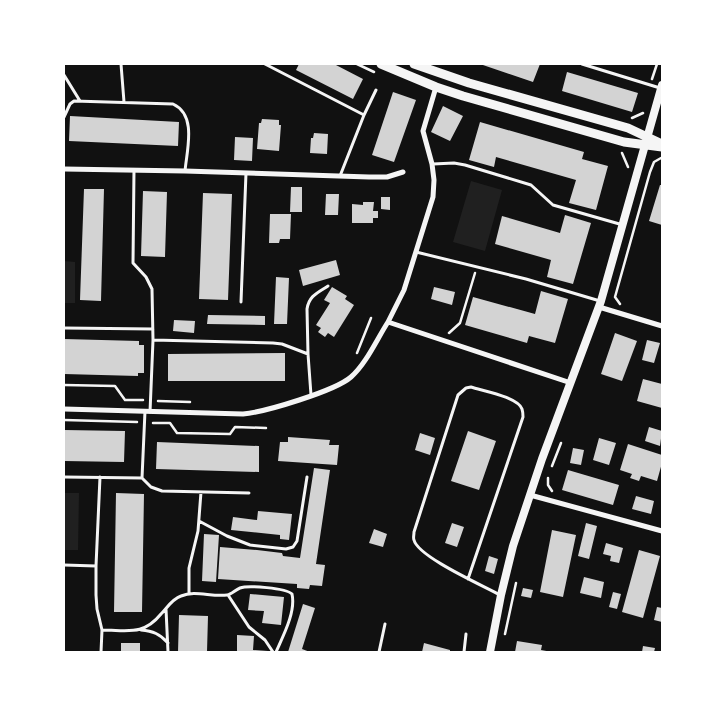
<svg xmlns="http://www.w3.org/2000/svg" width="726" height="716" viewBox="0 0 726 716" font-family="Arial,sans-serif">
<rect width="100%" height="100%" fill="#111"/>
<!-- green -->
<path fill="#202020" d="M471 181 502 190 485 251 453 242Z
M64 261 75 262V303H64Z
M64 493H79L78 550H64Z"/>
<!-- building -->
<path fill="#d3d3d3" d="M299 64H334L363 79 353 99 296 70Z
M480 64H540L533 82Z
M567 72 638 93 632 112 562 91Z
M393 92 416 100 394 162 372 155Z
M443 106 463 116 450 141 431 132Z
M70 116 179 122 178 146 69 141Z
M262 119 279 120V125H281L279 151 257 149 259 123H261Z
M480 122 584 152 582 159 608 166 596 210 569 203 576 180 496 157 494 167 469 160Z
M314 133 328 134 327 154 310 153 311 138H313Z
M235 137 253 138 252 161 234 160Z
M660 185H662V225L649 221Z
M291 187H302V212H290Z
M84 189H104L101 301 80 300Z
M143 191 167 192 165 257 141 256Z
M203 193 232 194 228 300 199 299Z
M326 194H339L338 215H325Z
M381 197H390V210L381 209Z
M363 202H374L373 211H378V218H373V223H352V204L363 205Z
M270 214H291L290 239H280L279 243H269Z
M565 215 591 223 573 284 547 277 551 260 495 244 502 216 560 233Z
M336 260 340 275 303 286 299 270Z
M276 277 289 278 287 324H274Z
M332 287 347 296 345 299 354 305 334 337 328 333 325 337 318 332 321 328 316 325 330 303 324 300Z
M434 287 455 292 452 305 431 299Z
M541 291 568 299 555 343 529 336 527 343 465 325 473 297 535 314Z
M208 315 265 316V325L207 324Z
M174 320 195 321 194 333 173 331Z
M615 333 637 341 622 381 601 374Z
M64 339 139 341V345H144V373H138V376L64 374Z
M647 340 660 343 654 363 642 360Z
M285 353V381H168V354Z
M643 379 662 384V408L637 401Z
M649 427 662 431 660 446 645 441Z
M64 430 125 431 124 462 64 461Z
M468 431 496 441 479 490 451 481Z
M420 433 435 438 430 455 415 450Z
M288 437 330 440 329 445H339L337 465 278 461 280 442H288Z
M599 438 616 443 609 465 593 460Z
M157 442 259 446V472L156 469Z
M628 444 662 455V463L657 481 641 476 639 481 630 478 632 474 620 470Z
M573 448 584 450 581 465 570 463Z
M314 468 330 470 316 564 325 565 322 586 310 585 309 589 297 588V584L218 579 220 547 257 550 282 553 283 556 300 558Z
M568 470 619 485 613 505 562 490Z
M116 493 144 494 142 612H114Z
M636 496 654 501 651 514 632 509Z
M258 511 292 514 289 540 280 539V535L231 530 233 517 257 520Z
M452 523 464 527 457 547 445 543Z
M586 523 597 526 589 559 578 556Z
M374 529 387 534 383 547 369 543Z
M552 530 576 535 563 597 540 592Z
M204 534 219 535 216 582 202 581Z
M606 543 623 548 619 563 610 561 611 556 603 554Z
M639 550 660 556 643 618 622 612Z
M489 556 498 559 494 574 485 571Z
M584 577 604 582 601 598 580 593Z
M523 588 533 590 531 598 521 596Z
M613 592 621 594 617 609 609 607Z
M250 594 284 597 281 625 262 623 264 611 248 610Z
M303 604 315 608 302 649 310 652H288Z
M657 607 662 608V622L654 620Z
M179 615 208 616 207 652H178Z
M237 635 254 636 253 650 268 651V652H237Z
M517 641 542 645 541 650 552 652H515Z
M121 643H140V652H121Z
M424 643 450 650V652H422Z
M643 646 655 648 654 652H642Z"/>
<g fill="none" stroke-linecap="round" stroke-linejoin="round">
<!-- path -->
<path stroke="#f5f5f5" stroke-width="2.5" d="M357 64 374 72
M652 79 657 64
M632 118 643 113
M622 153 628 167
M620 304 615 297 650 172 654 162 661 158
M449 333 460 323 475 273
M357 353 371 318
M64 385 115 386 125 400H143
M158 401 190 402
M64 420 137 422
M153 423H170L177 433 230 434 235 427 266 428
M552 466 561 443
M548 478V485L552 491
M505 634 516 583"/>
<!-- service -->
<path stroke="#f5f5f5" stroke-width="3" d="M121 64 124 102
M265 64 364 115
M582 64 660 88
M64 75 80 101
M64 117 70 104 74 101 173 104C197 115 187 149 185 171
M433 164 454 163 465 165 531 185 553 205 623 225
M134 170 133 263 146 277 152 289 153 340 150 412
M340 176 364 115 376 90
M416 252 526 279 600 301
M241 302 246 173
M64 328 153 329
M153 340 273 343 282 344 308 354 311 395
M308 354 307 309C309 296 317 293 328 286
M64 477 142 478 151 487 162 491 249 493
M142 478 145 411
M199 521 227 536 250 545 286 549 293 547 297 541 307 477
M64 565 96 566V595L97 609 102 630 101 652
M96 566 100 477
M468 579 523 417C523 414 523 412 522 409 518 397 483 391 471 387L466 388 458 395 414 532C414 535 413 538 414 540 418 557 484 586 500 595
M189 593V568L198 531 201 492
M228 595 249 627 265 640 273 652
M166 609 168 652
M102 630C128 630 143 636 161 614 167 608 172 599 181 596 195 590 211 597 227 595 231 595 235 590 240 588 248 585 286 588 292 594 296 612 283 636 276 652
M141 630C153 631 160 634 168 643
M379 652 385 624
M464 652 466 634"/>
<!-- minor -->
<path stroke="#f5f5f5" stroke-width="5" d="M64 169 185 171 369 177H387L403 172
M599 307 662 326
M388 322 404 290 433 197 434 180 432 164 423 131 436 87
M64 409 243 414C265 412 335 391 351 377 366 364 377 339 388 322L571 383
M530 495 662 531"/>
<!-- tertiary -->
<path stroke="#f5f5f5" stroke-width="8" d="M490 652 501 595 513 546 542 459 601 301 662 85"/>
<!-- secondary -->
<path stroke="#f5f5f5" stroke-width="9" d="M381 64 436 87 463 96 624 142 662 147
M414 64 469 83 628 128 662 144"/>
</g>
<!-- border -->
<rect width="726" height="716" fill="none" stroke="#ffffff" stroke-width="130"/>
</svg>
